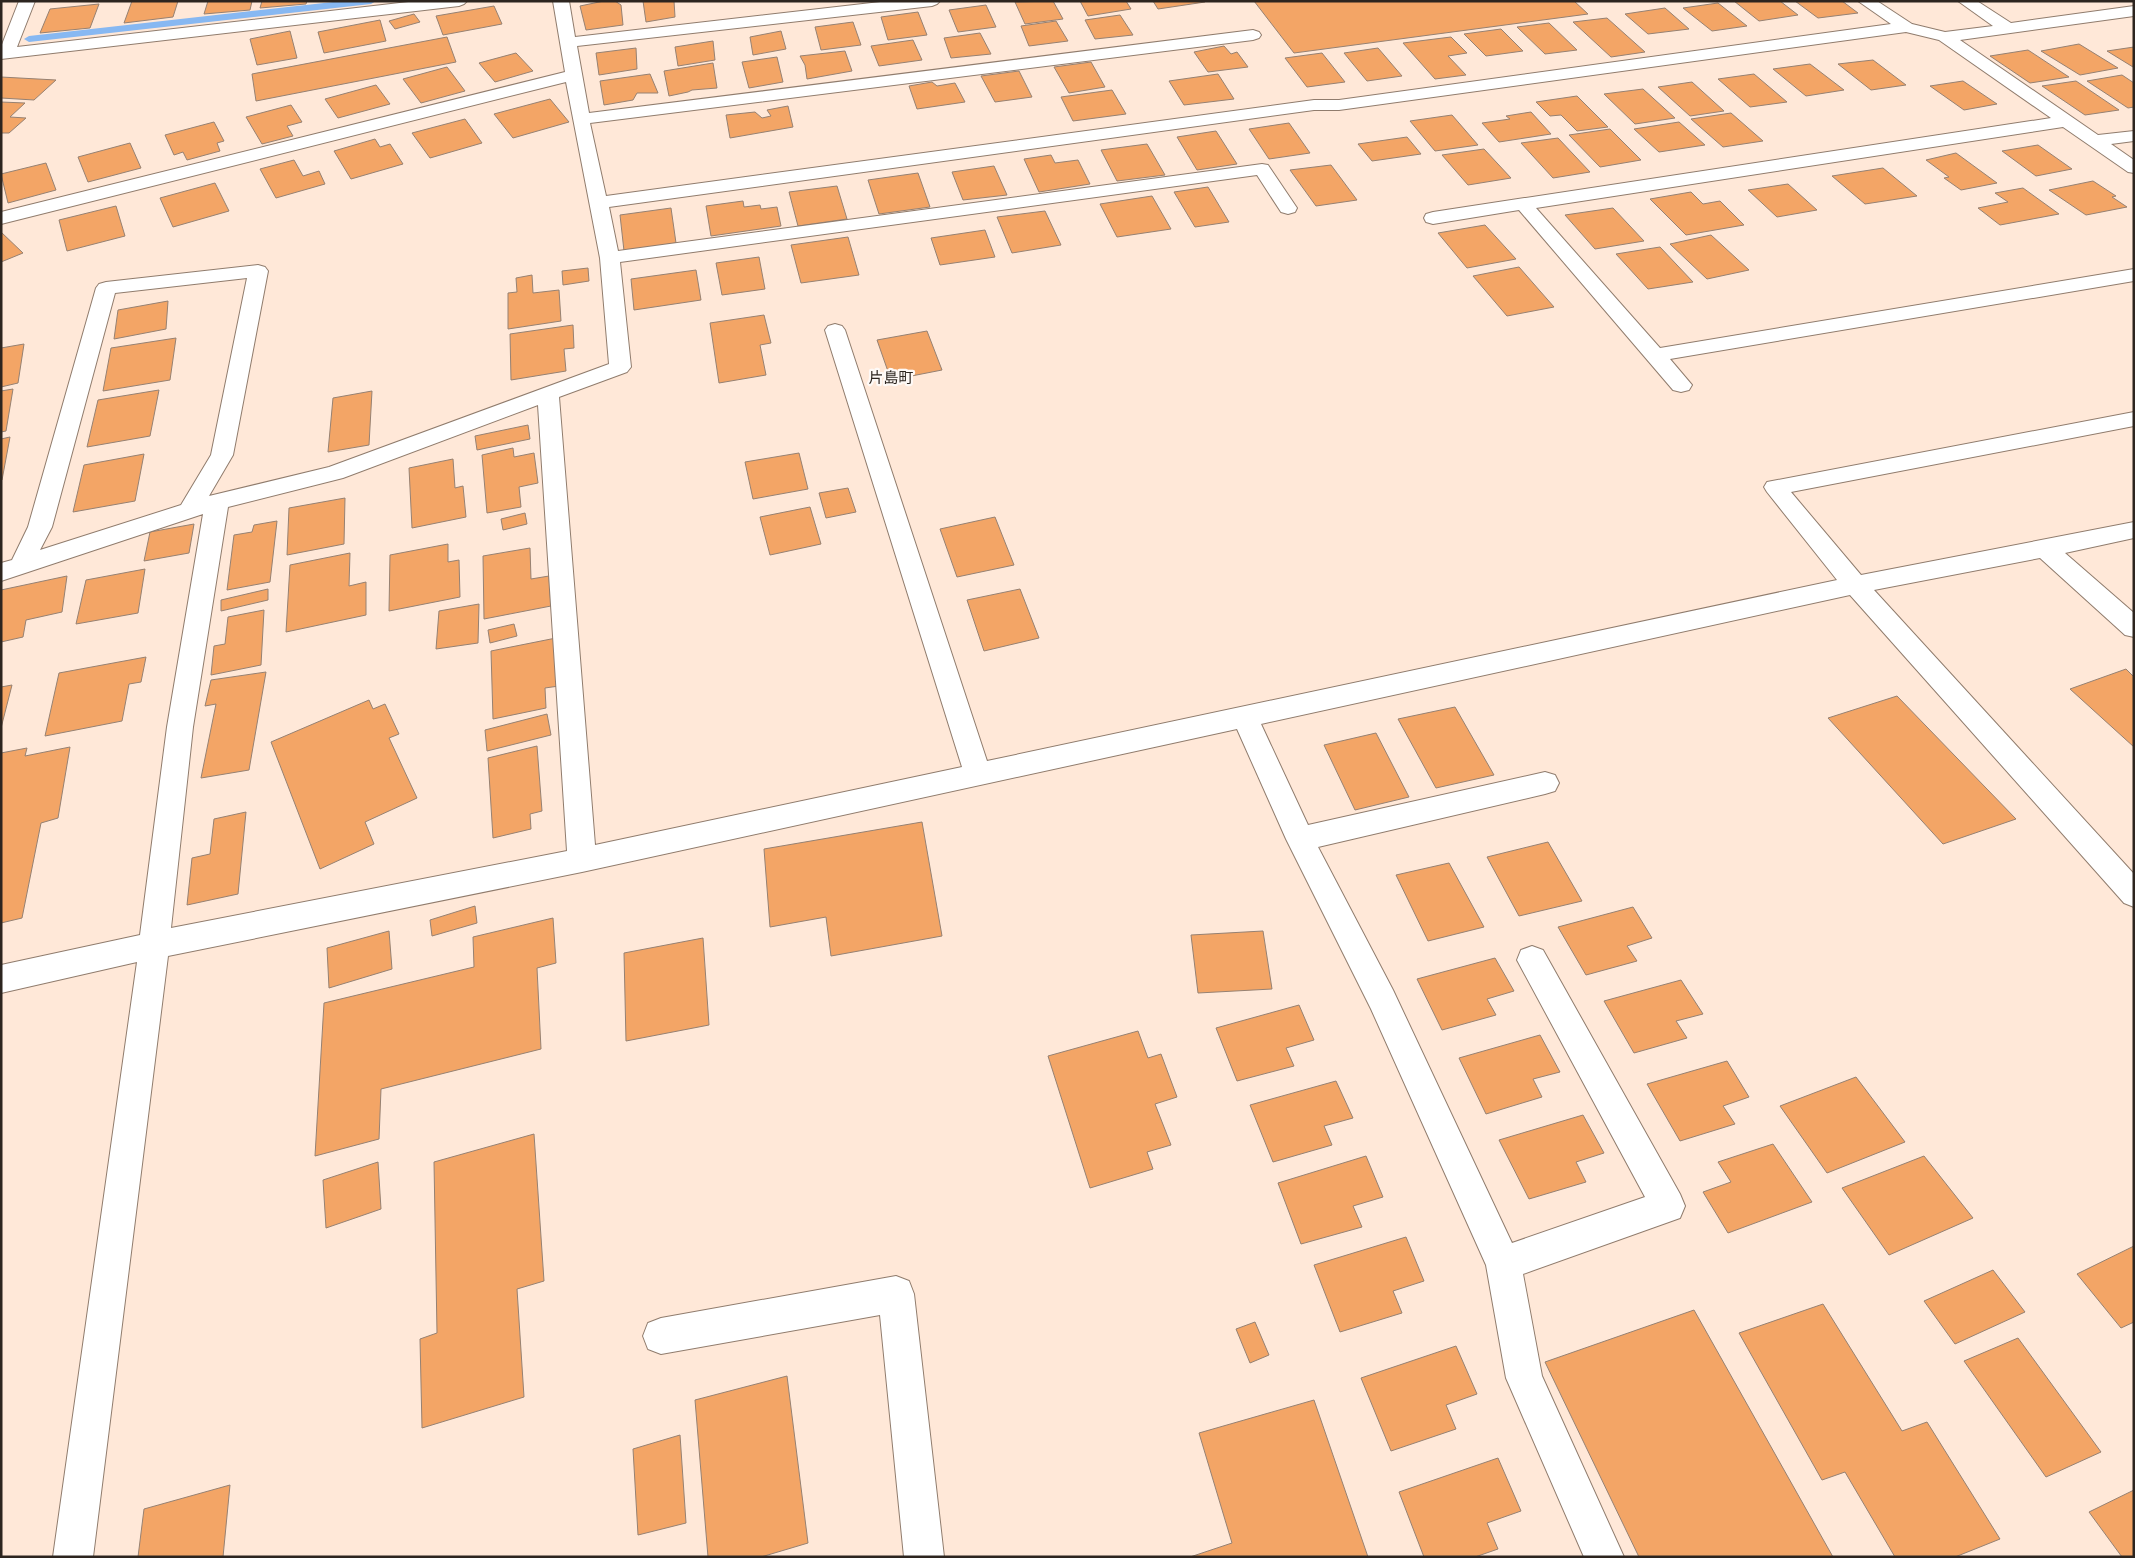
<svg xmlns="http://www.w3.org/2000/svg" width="2135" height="1558" viewBox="0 0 2135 1558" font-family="Commissioner,'Noto Sans JP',sans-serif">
<rect width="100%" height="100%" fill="#ffe8d8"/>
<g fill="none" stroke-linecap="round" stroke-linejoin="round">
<!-- stream -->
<path fill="#87b8f2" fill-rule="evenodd" d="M342 1H376L371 4 29 42 24 39 29 36Z"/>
</g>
<!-- building -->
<path fill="#f3a566" stroke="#968172" d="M132 1H178L173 17 124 23Z
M208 1H252L250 10 204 14Z
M262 1H307L306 4 260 8Z
M604 1H615L621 5 623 25 586 30 580 6Z
M643 1H674L675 17 646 22Z
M1053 1 1063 19 1025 24 1015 2Z
M1080 1H1126L1131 9 1088 16Z
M1153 1H1205V2L1158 9Z
M1254 1H1574L1588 14 1294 53Z
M1734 1H1780L1798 15 1759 21Z
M1795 1H1842L1858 13 1818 18Z
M1718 3 1747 26 1712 31 1683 8Z
M99 4 90 28 40 33 50 9Z
M986 5 996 27 958 32 949 10Z
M494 6 502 24 443 35 436 16Z
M1665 8 1689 29 1648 34 1625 14Z
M918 12 927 35 888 40 881 17Z
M414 14 420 22 395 29 389 21Z
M1120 15 1133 35 1095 39 1085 20Z
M1607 18 1645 52 1611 57 1573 22Z
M380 20 386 41 324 53 318 32Z
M1056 21 1068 41 1029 46 1021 26Z
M853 22 861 45 821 50 815 27Z
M1549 23 1577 50 1545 54 1517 27Z
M1501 29 1523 51 1486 56 1464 34Z
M290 31 297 58 257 65 250 39Z
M781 31 786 49 753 55 750 37Z
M980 33 991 54 951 58 944 38Z
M447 37 456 62 256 101 252 74Z
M1451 37 1467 53 1448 56 1466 75 1435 79 1403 43Z
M913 40 922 60 879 66 871 46Z
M713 41 715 60 678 66 675 47Z
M2079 44 2118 68 2080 75 2041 51Z
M1224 46 1231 54 1237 52 1248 67 1208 72 1194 52Z
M2134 47 2133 67 2107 51Z
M636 48 637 69 599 75 596 53Z
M1378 48 1402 76 1367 81 1344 53Z
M2028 50 2069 77 2030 83 1990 56Z
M845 51 852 71 807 79 805 65 800 56Z
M516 53 533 71 495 82 479 63Z
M1322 53 1345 82 1307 87 1285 58Z
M777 57 783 82 749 88 742 62Z
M1873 60 1906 85 1871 90 1838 64Z
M1091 62 1105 87 1069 93 1054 67Z
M713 63 717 88 692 90 688 92 669 96 664 71Z
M1810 64 1844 90 1806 96 1773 69Z
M447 67 465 91 421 103 403 79Z
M1019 71 1032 97 995 102 981 76Z
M650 74 658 93H637L633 100 604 105 600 81Z
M1218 74 1234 99 1184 105 1169 81Z
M1754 74 1787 102 1750 107 1718 79Z
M2122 75 2134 83V107L2128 108 2087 81Z
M1 77 56 80 34 100 1 98Z
M1963 81 1997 104 1964 110 1930 86Z
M2076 81 2119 110 2085 115 2042 86Z
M932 82 937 86 955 83 965 102 917 109 909 86Z
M1692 82 1724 111 1690 116 1658 87Z
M376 85 390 104 338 118 325 99Z
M1643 89 1675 118 1635 124 1604 94Z
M1112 90 1126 114 1073 121 1061 97Z
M1577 96 1608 127 1577 131 1561 115 1550 116 1536 102Z
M550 99 569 122 513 138 494 114Z
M1 102 25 103 10 117 26 118 9 133H1Z
M291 105 302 122 287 126 293 136 262 144 246 117Z
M788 106 793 127 730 138 726 115 755 112 762 118 771 116 767 110Z
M1531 112 1551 134 1499 142 1482 123 1510 119 1506 116Z
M1731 113 1763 141 1723 147 1691 119Z
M1452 115 1478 145 1435 151 1410 121Z
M465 119 482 143 430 158 412 133Z
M214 122 224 141 217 143 220 151 187 160 183 152 174 155 165 135Z
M1679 122 1705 145 1659 152 1634 129Z
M1289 123 1310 153 1269 159 1249 129Z
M1610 129 1641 160 1600 167 1569 135Z
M1216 131 1237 164 1197 170 1177 137Z
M1407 137 1421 154 1372 161 1358 144Z
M1558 138 1590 172 1553 178 1521 143Z
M375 139 380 147 390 144 403 164 351 179 334 151Z
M130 143 141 168 88 182 78 157Z
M1147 144 1165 175 1117 181 1101 150Z
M2038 145 2072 169 2036 176 2002 151Z
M1484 149 1511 178 1468 185 1442 155Z
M1956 153 1997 183 1961 190 1944 178 1949 177 1926 160Z
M1051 155 1055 163 1078 160 1090 184 1039 192 1024 159Z
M294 160 303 176 319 171 325 184 276 198 260 169Z
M46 163 56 190 8 203 1 174Z
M1331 165 1357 200 1316 206 1290 170Z
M994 166 1007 195 963 200 952 172Z
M1883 168 1917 196 1865 204 1832 176Z
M918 173 930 207 879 214 868 180Z
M2093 181 2116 196 2112 197 2127 207 2086 215 2049 190Z
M215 183 229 211 173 227 160 198Z
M1788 184 1817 210 1777 217 1748 190Z
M837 186 847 219 798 226 789 192Z
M1208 187 1229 222 1195 227 1174 192Z
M2023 188 2059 214 2000 225 1978 208 2008 202 1995 193Z
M1691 192 1703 204 1720 201 1744 225 1686 235 1650 199Z
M1152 196 1171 229 1117 237 1100 204Z
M743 201 744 207 760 205 761 209 777 207 781 226 711 236 706 206Z
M116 206 125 236 67 251 59 220Z
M671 208 676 243 624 251 620 215Z
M1613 208 1644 241 1595 249 1565 215Z
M1045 211 1061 245 1012 253 997 217Z
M1485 225 1516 259 1467 268 1438 233Z
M985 230 995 257 940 265 931 238Z
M1 232 23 253 1 262Z
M1711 235 1749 270 1707 279 1670 244Z
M848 237 859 275 801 283 791 245Z
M1660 247 1693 282 1648 289 1616 254Z
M759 257 765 289 722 295 716 263Z
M1519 267 1554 307 1507 316 1473 276Z
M588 268 589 281 563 285 562 271Z
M696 270 701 300 634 310 631 279Z
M532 275 533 293 559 290 561 321 508 329V293L517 292 516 278Z
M168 301 166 329 114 339 118 310Z
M764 315 771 343 760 345 766 375 719 383 710 323Z
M573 325 574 348 564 349 566 371 511 380 510 334Z
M927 331 942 370 891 380 877 340Z
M176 338 170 380 103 391 111 348Z
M24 344 18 383 1 387V348Z
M13 389 6 431 1 432V391Z
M159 390 150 436 87 447 98 400Z
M372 391 369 445 328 452 333 398Z
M528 425 530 439 477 450 475 436Z
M10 437 2 480H1V439Z
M513 448 514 457 534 453 538 483 519 487 521 507 487 513 482 455Z
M799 453 808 489 753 499 745 462Z
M144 454 135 501 73 512 84 465Z
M453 459 455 488 463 486 466 517 412 528 409 468Z
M848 488 856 512 826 518 819 493Z
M345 498 344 544 287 555 289 508Z
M810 507 821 544 770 555 760 517Z
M525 513 527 524 503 530 501 519Z
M995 517 1014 565 957 577 940 529Z
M277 521 270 582 227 590 234 535 252 532 254 525Z
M194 524 189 553 144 561 150 532Z
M448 544V562L459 560 460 597 389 611 390 555Z
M530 548 531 579 549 576 551 606 484 619 483 556Z
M350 553 349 586 366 582V615L286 632 290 565Z
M145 569 138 613 76 624 86 580Z
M67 576 62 612 26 620 23 637 1 642V590Z
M268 589V600L221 611V600Z
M1020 589 1039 638 984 651 967 600Z
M479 604 478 643 436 649 439 611Z
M264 610 261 665 211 675 214 646 225 644 228 617Z
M514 624 517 636 490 643 488 630Z
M556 638 559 686 545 688 546 708 493 719 491 651Z
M146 657 141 682 129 684 122 721 45 736 59 673Z
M2126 669 2134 677V747L2070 689Z
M266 672 249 770 201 778 216 704 205 706 211 680Z
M12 685 1 728V687Z
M1897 696 2016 819 1943 844 1828 718Z
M369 700 373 709 385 704 399 734 389 738 417 798 365 822 374 844 320 869 271 742Z
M1455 707 1494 775 1436 788 1398 719Z
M547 714 551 735 487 751 485 730Z
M1376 733 1409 797 1355 810 1324 745Z
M537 746 542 811 530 814 531 829 493 838 488 758Z
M70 747 58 818 41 823 22 918 1 923V753L27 748 25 756Z
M246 812 238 894 187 905 192 858 210 854 214 819Z
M922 822 942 936 831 956 826 917 770 927 764 849Z
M1548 842 1582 901 1519 916 1487 857Z
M1449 863 1484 927 1428 941 1396 875Z
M475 906 477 923 432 936 430 920Z
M1633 907 1652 938 1627 946 1637 961 1586 975 1558 927Z
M553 918 556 963 537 968 541 1049 381 1089 379 1139 315 1156 324 1003 474 967 473 937Z
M389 931 392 969 329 988 327 948Z
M1263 931 1272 989 1198 993 1191 935Z
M703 938 709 1025 626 1041 624 953Z
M1495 958 1514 991 1487 999 1496 1015 1442 1030 1417 979Z
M1681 980 1703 1014 1676 1021 1687 1038 1634 1053 1604 1001Z
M1299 1005 1314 1040 1286 1048 1294 1066 1237 1081 1216 1028Z
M1138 1031 1148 1058 1161 1054 1177 1097 1155 1104 1171 1145 1147 1152 1153 1169 1090 1188 1048 1056Z
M1540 1035 1560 1072 1533 1079 1542 1097 1486 1114 1459 1058Z
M1727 1061 1749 1097 1723 1106 1735 1124 1680 1141 1647 1084Z
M1856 1077 1905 1142 1827 1173 1780 1106Z
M1336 1081 1353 1118 1324 1126 1332 1145 1273 1162 1250 1105Z
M1583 1115 1604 1153 1576 1162 1586 1182 1529 1199 1499 1140Z
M534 1134 544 1281 517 1289 524 1397 422 1428 420 1339 437 1333 434 1162Z
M1773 1144 1812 1202 1728 1233 1703 1192 1731 1182 1718 1162Z
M1366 1156 1383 1197 1353 1206 1362 1227 1301 1244 1278 1183Z
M1924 1156 1973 1218 1889 1255 1842 1188Z
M378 1162 381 1209 326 1228 323 1180Z
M1406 1237 1424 1281 1393 1291 1402 1313 1340 1332 1314 1265Z
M2134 1246V1322L2121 1328 2077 1274Z
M1993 1270 2025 1312 1955 1344 1924 1301Z
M1823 1304 1902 1431 1927 1422 2000 1539 1955 1557H1895L1845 1472 1822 1480 1739 1333Z
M1694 1310 1833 1557H1639L1545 1362Z
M1255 1322 1269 1355 1250 1363 1236 1329Z
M2018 1338 2101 1452 2046 1477 1964 1361Z
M1456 1346 1477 1394 1446 1405 1456 1429 1391 1451 1361 1378Z
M787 1376 808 1543 761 1557H708L695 1400Z
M1314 1400 1368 1557H1190L1232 1543 1199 1433Z
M680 1435 686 1523 638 1535 633 1449Z
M1498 1458 1521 1511 1487 1523 1498 1549 1475 1557H1424L1399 1492Z
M230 1485 223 1557H138L144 1509Z
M2134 1490V1557H2122L2089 1512Z"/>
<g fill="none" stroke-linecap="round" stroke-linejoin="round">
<defs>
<path id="minor" d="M19 1H35L17 47 417 1H467L464 4 459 6 1 59V47Z
M553 1H569L575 37 889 1H940L937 4 932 6 577 46 589 113 1253 30 1259 32 1261 35 1259 38 1253 40 590 123 606 196 1314 100H1339L1891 24 1858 1H1877L1912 24 1945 32 1993 26 1958 1H1977L2011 23 2134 6V16L1960 40 2098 135 2134 131V141L2111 144 2134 160V173L2128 172 2063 127 1536 208 1660 348 2134 269V281L1670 359 1692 385 1689 390 1681 392 1673 390 1519 210 1433 224 1426 222 1424 218 1426 214 1433 212 2051 118 1939 40 1906 32 1339 110H1314L609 207 618 251 1262 164 1268 165 1297 208 1295 212 1288 214 1281 212 1257 175 620 262 631 367 627 372 559 397 595 845 962 767 825 330 828 326 835 324 842 326 845 330 987 761 1837 580 1767 492 1764 487 1767 482 2134 412V426L1791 492 1861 575 2134 522V538L2065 553 2134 613V637L2125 635 2040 558 1874 590 2134 874V907L2124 903 1850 595 1261 724 1308 825 1545 772 1555 775 1559 783 1555 791 1545 794 1318 847 1393 990 1512 1243 1645 1197 1517 960 1521 950 1532 946 1543 950 1680 1194 1685 1206 1680 1218 1523 1274 1542 1376 1624 1557H1584L1506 1378 1486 1265 1371 1009 1286 839 1237 729 582 872 168 956 93 1557H53L137 962 1 993V965L140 935 167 727 203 514 1 581V563L12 560 28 527 96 288 99 284 106 282 258 265 265 267 268 271 233 455 209 496 329 467 609 364 600 258 566 82 1 224V212L565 72ZM247 278 211 455 181 505 40 550 52 527 115 293ZM538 405 567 851 171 928 193 727 228 507 343 478Z
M896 1276 909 1281 914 1294 944 1557H904L880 1315 661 1354 648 1349 643 1336 648 1323 661 1318Z"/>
</defs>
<!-- minor casing -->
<use href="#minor" stroke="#907c6d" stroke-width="2"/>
<!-- minor -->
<use href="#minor" fill="#fff" fill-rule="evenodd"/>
</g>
<g text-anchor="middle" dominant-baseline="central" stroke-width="4.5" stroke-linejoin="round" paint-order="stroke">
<!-- far-quarter labels -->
<g font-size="15" fill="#2d251f" stroke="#fef9f6">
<text x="891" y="377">片島町</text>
</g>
</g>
<!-- border -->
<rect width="2135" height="1558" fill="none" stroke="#2d251f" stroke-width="5"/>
</svg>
